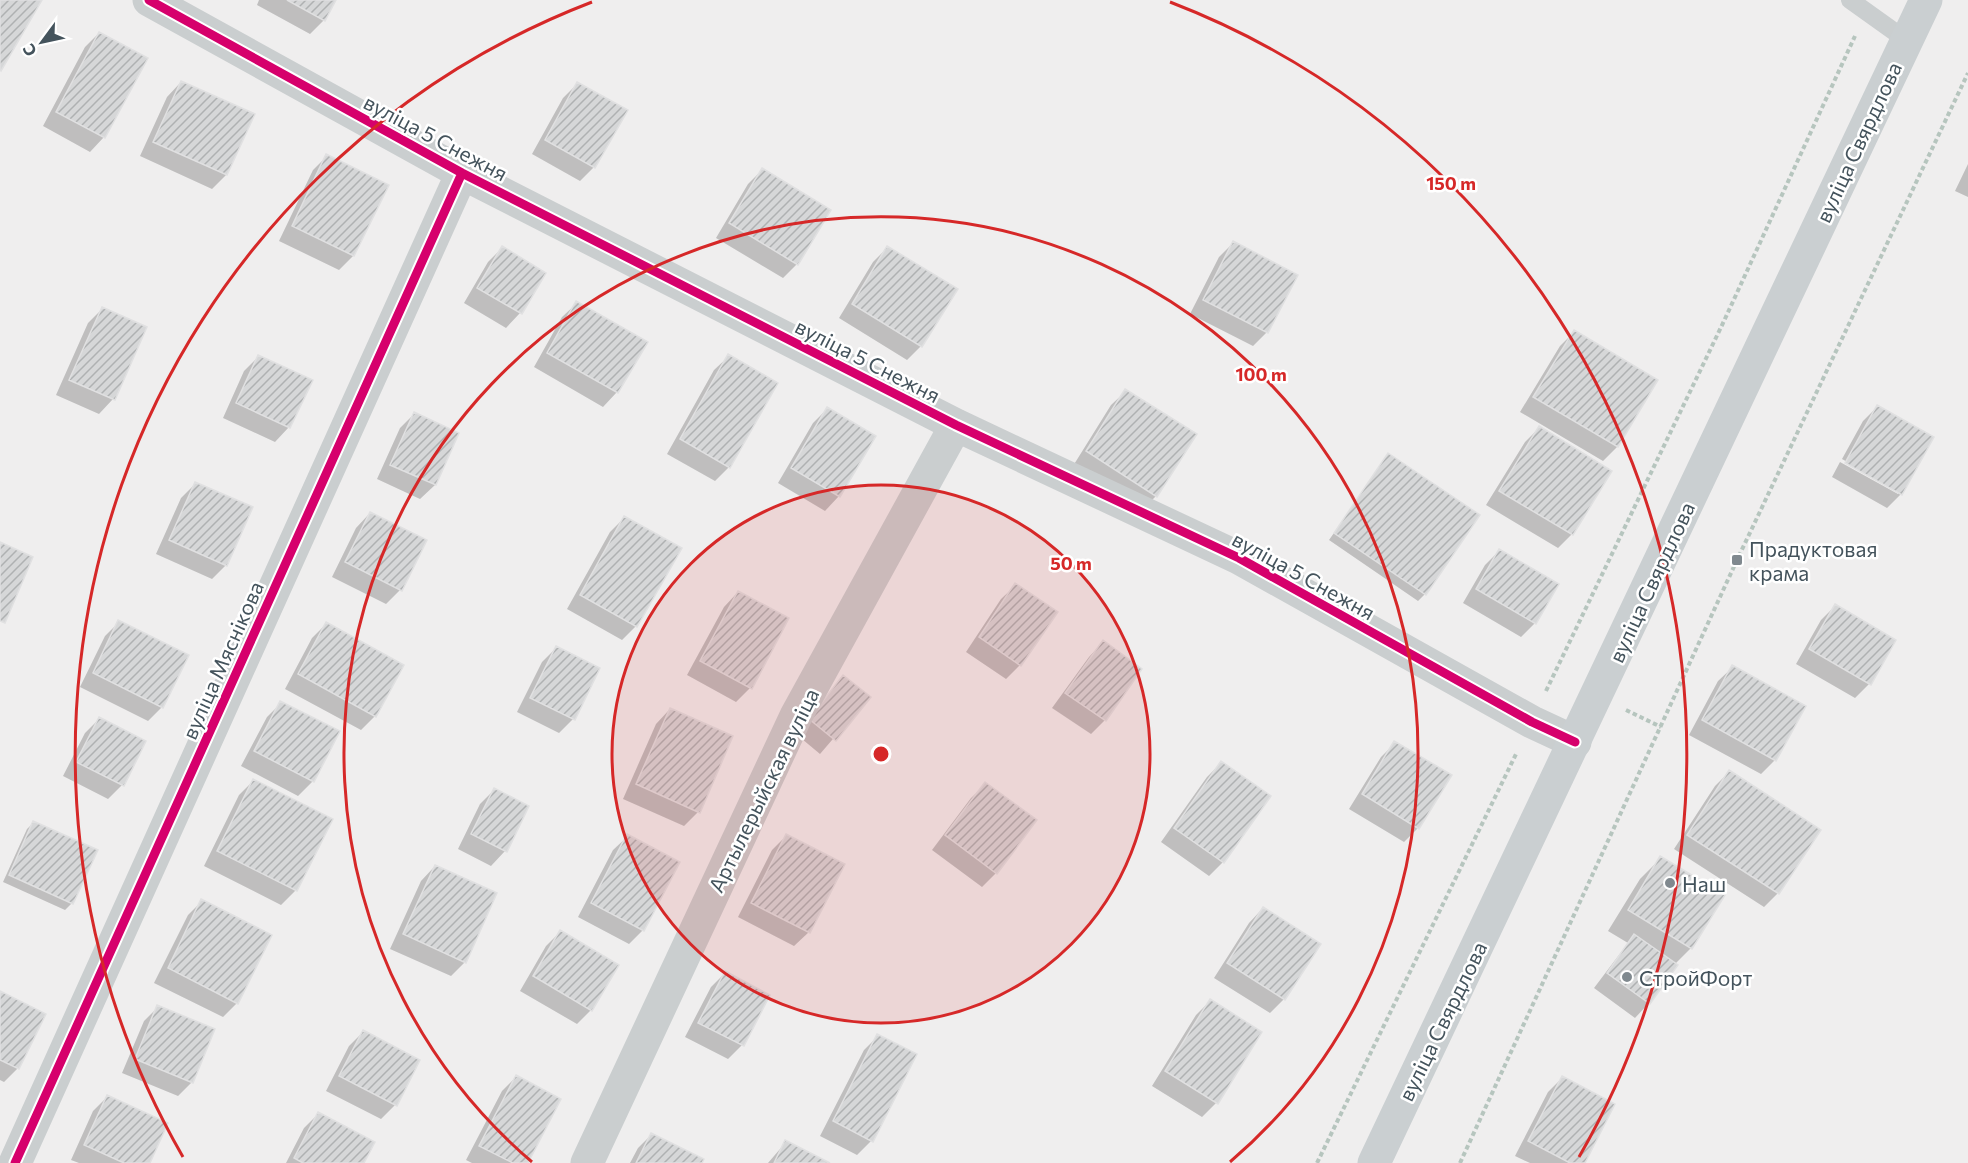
<svg xmlns="http://www.w3.org/2000/svg" width="1968" height="1163" viewBox="0 0 1968 1163" font-family="Commissioner,sans-serif">
<defs>
<pattern id="building-hatch" width="6" height="6" patternUnits="userSpaceOnUse" patternTransform="scale(1.5)"><rect width="6" height="6" fill="#d6d7d8"/><path d="M-1 1l2-2M0 6l6-6M5 7l2-2" fill="none" stroke="#afb1b2"/></pattern>
</defs>
<rect width="100%" height="100%" fill="#efeeee"/>
<!-- shadow -->
<path fill="#0003" d="M259 0H335L324 20 310 34 257 5Z
M99 33 146 59 104 137 90 152 43 126 85 47Z
M181 82 226 175 212 189 140 156 167 97Z
M577 84 626 111 594 167 580 181 532 154 563 98Z
M327 156 387 185 353 256 339 270 279 241 313 170Z
M1968 164V197L1955 191Z
M762 170 797 264 783 278 716 238 748 184Z
M1233 243 1267 332 1253 346 1190 314 1219 257Z
M502 248 544 273 520 313 506 328 464 303 488 262Z
M887 248 921 346 907 360 839 318 873 262Z
M577 303 617 392 603 407 534 367 562 317Z
M102 309 145 327 113 399 99 414 56 395 88 323Z
M1574 332 1656 381 1617 447 1603 461 1520 412 1560 346Z
M729 356V467L715 481 667 454 714 370Z
M258 357 289 427 275 442 223 418 244 371Z
M1126 391 1156 496 1142 510 1073 466 1111 405Z
M1877 407 1901 494 1887 508 1832 477 1840 462 1898 494V491L1842 459 1863 421Z
M827 409 874 437 839 496 825 511 778 483 813 423Z
M414 414 457 433 435 485 420 499 377 479 400 428Z
M1539 428 1572 534 1558 548 1486 505 1525 442Z
M1389 455 1425 594 1418 601 1329 540Z
M196 483 226 565 212 579 156 554 181 498Z
M370 513 400 590 386 604 332 577 356 528Z
M624 518 636 626 622 640 567 609 610 532Z
M1499 551 1535 623 1521 637 1463 603 1485 565Z
M1016 585 1056 612 1020 665 1006 679 966 652 1001 599Z
M738 592 750 688 736 702 687 675 724 607Z
M1835 606 1869 684 1855 698 1796 664 1821 620Z
M119 622 162 707 148 721 80 687 105 636Z
M326 624 375 716 361 730 285 689 312 638Z
M1103 642 1140 669 1105 720 1091 734 1052 708 1089 657Z
M556 648 573 719 559 733 517 712 542 662Z
M1733 667 1775 760 1761 774 1689 735 1718 681Z
M843 677 869 697 820 754 796 734Z
M281 703 338 732 312 782 298 796 241 766 267 717Z
M670 709 698 812 684 826 623 799 656 724Z
M99 719 144 742 122 785 108 799 63 776 85 733Z
M1395 743 1418 828 1404 842 1349 809 1381 757Z
M1221 763 1223 862 1209 876 1161 842 1207 777Z
M1729 772 1778 893 1764 907 1674 849 1715 786Z
M253 781 331 820 295 891 281 905 204 866 239 795Z
M986 784 1035 821 996 873 982 887 932 850 971 798Z
M494 790 527 807 505 851 491 866 458 849 480 804Z
M34 822 72 903 65 910 3 882 27 829Z
M628 836 643 930 629 944 578 917 613 850Z
M786 836 809 932 794 946 738 917 772 850Z
M1661 858 1691 948 1674 965 1649 1003 1635 1018 1594 988 1628 943 1608 931 1640 879Z
M435 866 465 962 451 976 390 949 421 881Z
M202 901 237 1003 223 1017 154 983 188 915Z
M1263 908 1319 944 1284 999 1270 1013 1214 978 1249 923Z
M560 932 617 966 591 1010 577 1024 520 991 546 946Z
M725 973 768 996 742 1045 728 1059 685 1037 711 987Z
M0 993 18 1068 4 1082 0 1080Z
M1210 1001 1260 1033 1216 1103 1202 1117 1152 1086 1196 1015Z
M158 1007 192 1082 178 1096 122 1073 144 1021Z
M363 1032 395 1105 381 1119 326 1091 349 1046Z
M878 1036 871 1141 857 1155 820 1136 864 1050Z
M516 1077 526 1163H472L466 1160 502 1091Z
M1562 1078 1583 1163H1530L1515 1156 1548 1092Z
M107 1097 149 1163H79L71 1160 93 1111Z
M318 1114 363 1163H286L304 1128Z
M652 1134 700 1163H630L638 1148Z
M786 1142 827 1163H768Z"/>
<!-- building -->
<path fill="url(#building-hatch)" stroke="#e0e0e1" stroke-width="1.5" d="M0 0H42L1 71 0 70Z
M287 0H336L325 21Z
M99 32 148 58 105 138 56 112Z
M181 81 255 114 227 175 153 142Z
M577 82 628 110 595 168 545 140Z
M326 154 389 185 354 256 292 226Z
M762 168 831 210 798 265 729 223Z
M1233 241 1298 275 1268 333 1203 300Z
M502 246 546 273 522 314 477 288Z
M887 246 958 289 922 347 852 304Z
M576 301 648 342 618 393 547 353Z
M102 307 147 327 115 400 69 380Z
M1574 330 1658 380 1618 447 1533 397Z
M728 354 778 383 730 468 680 439Z
M258 355 313 380 290 428 236 403Z
M1125 389 1197 434 1157 497 1086 451Z
M1877 405 1934 437 1902 495 1845 463Z
M827 407 876 436 840 497 791 468Z
M414 412 459 433 436 485 390 465Z
M1539 426 1612 471 1573 535 1499 491Z
M1388 453 1480 515 1426 595 1334 533Z
M195 482 253 507 227 566 169 540Z
M370 512 427 540 402 591 345 562Z
M624 516 682 548 637 627 580 595Z
M0 542 33 557 5 623 0 621Z
M1499 549 1559 584 1536 624 1476 589Z
M1015 583 1058 612 1021 666 979 637Z
M738 591 789 618 752 689 700 661Z
M1835 604 1896 640 1871 685 1809 649Z
M118 620 189 655 163 708 93 673Z
M326 622 404 665 376 717 298 674Z
M1103 640 1142 669 1106 721 1065 693Z
M556 646 600 668 575 720 530 698Z
M1732 665 1806 706 1776 761 1702 720Z
M843 675 871 697 836 741 809 719Z
M280 701 340 731 314 782 254 751Z
M670 708 733 736 700 813 636 784Z
M99 717 146 741 124 786 76 762Z
M1394 741 1452 775 1419 829 1362 794Z
M1221 761 1271 796 1224 863 1174 828Z
M1729 770 1821 830 1779 894 1687 835Z
M253 779 333 819 297 891 217 851Z
M985 782 1037 820 997 874 945 835Z
M494 788 529 806 507 852 471 834Z
M33 821 98 850 73 904 9 875Z
M627 834 680 862 644 931 591 903Z
M786 834 845 864 810 933 751 903Z
M1660 856 1725 895 1692 949 1628 910Z
M435 865 497 893 466 963 403 934Z
M201 899 272 935 238 1004 168 968Z
M1263 907 1321 944 1285 1000 1227 963Z
M560 930 619 965 592 1011 533 976Z
M1634 934 1678 965 1650 1004 1607 973Z
M725 971 770 995 744 1046 698 1023Z
M0 991 46 1014 19 1069 0 1060Z
M1210 999 1262 1032 1218 1104 1165 1071Z
M157 1005 215 1029 193 1083 135 1059Z
M363 1030 420 1060 397 1106 339 1076Z
M877 1034 917 1054 873 1142 833 1121Z
M516 1075 561 1099 528 1163H513L479 1146Z
M1562 1076 1615 1104 1585 1163H1570L1528 1141Z
M107 1095 168 1123 150 1163H124L84 1145Z
M318 1112 375 1142 364 1163H303L294 1158Z
M651 1133 704 1159 702 1163H636Z
M785 1140 830 1163H774Z"/>
<g fill="none" stroke-linecap="round" stroke-linejoin="round">
<!-- path -->
<path stroke="#b6c5be" stroke-width="4" stroke-dasharray="4.5 3" stroke-linecap="butt" d="M1546 691 1724 321 1855 36
M1626 710 1661 727
M1317 1163 1517 752
M1460 1163 1737 560 1968 73"/>
<!-- lane -->
<path stroke="#cacecf" stroke-width="18" d="M1850 0 1906 40"/>
<!-- street -->
<path stroke="#cacecf" stroke-width="33" d="M149 0 462 173 956 425 1239 558 1532 722 1575 742
M15 1163 462 173
M587 1163 796 716 956 425"/>
<!-- secondary -->
<path stroke="#cacfd1" stroke-width="33" d="M1374 1163 1926 0"/>
<defs>
<path id="cycleway" d="M149 0 462 173 956 425 1239 558 1532 722 1575 742
M15 1163 462 173"/>
</defs>
<!-- cycleway casing -->
<use href="#cycleway" stroke="#fff" stroke-width="13"/>
<!-- cycleway -->
<use href="#cycleway" stroke="#d6006c" stroke-width="9"/>
</g>
<!-- distance rings -->
<circle cx="881" cy="754" r="269" fill="#d62828" fill-opacity=".12"/>
<g fill="none" stroke="#d62828" stroke-width="3">
<circle cx="881" cy="754" r="269"/>
<path d="M532 1162A537 537 0 1 1 1230 1162"/>
<path d="M183 1157A806 806 0 0 1 592 2M1170 2A806 806 0 0 1 1579 1157"/>
</g>
<!-- markers -->
<g fill="#80898f" stroke="#fff" stroke-width="2">
<rect x="1731" y="554" width="12" height="12" rx="3"/>
<circle cx="1670" cy="883" r="6"/>
<circle cx="1627" cy="977" r="6"/>
</g>
<g text-anchor="middle" dominant-baseline="central" stroke-width="5" stroke-linejoin="round" paint-order="stroke">
<!-- street labels -->
<g font-size="21" fill="#44535c" stroke="#fff">
<text transform="translate(436 137) rotate(28)">вуліца 5 Снежня</text>
<text transform="translate(1858 142) rotate(-65)">вуліца Свярдлова</text>
<text transform="translate(868 360) rotate(27)">вуліца 5 Снежня</text>
<text transform="translate(1304 575) rotate(29)">вуліца 5 Снежня</text>
<text transform="translate(1651 582) rotate(-65)">вуліца Свярдлова</text>
<text transform="translate(222 660) rotate(-66)">вуліца Мяснікова</text>
<text transform="translate(763 790) rotate(-64)">Артылерыйская вуліца</text>
<text transform="translate(1442 1021) rotate(-64)">вуліца Свярдлова</text>
</g>
<!-- poi labels -->
<g font-size="21" fill="#44535c" stroke="#fff" text-anchor="start">
<text x="1749" y="548">Прадуктовая<tspan x="1749" dy="24">крама</tspan></text>
<text x="1682" y="883">Наш</text>
<text x="1639" y="977">СтройФорт</text>
</g>
</g>
<circle cx="881" cy="754" r="9" fill="#d62828" stroke="#fff" stroke-width="3"/>
<g font-size="18" text-anchor="middle" font-weight="bold" fill="#d62828" stroke="#fff" stroke-width="5" stroke-linejoin="round" paint-order="stroke">
<text x="1451" y="190">150 m</text>
<text x="1261" y="381">100 m</text>
<text x="1071" y="570">50 m</text>
</g>
<!-- north arrow -->
<g transform="translate(42 42) rotate(237)" stroke="#ffffff" stroke-width="4.5" paint-order="stroke">
<path d="M0-4.5L10 22L0 15L-10 22Z" fill="#44535c"/>
<text y="-9" font-size="16" font-weight="bold" text-anchor="middle" fill="#44535c">С</text>
</g>
</svg>
